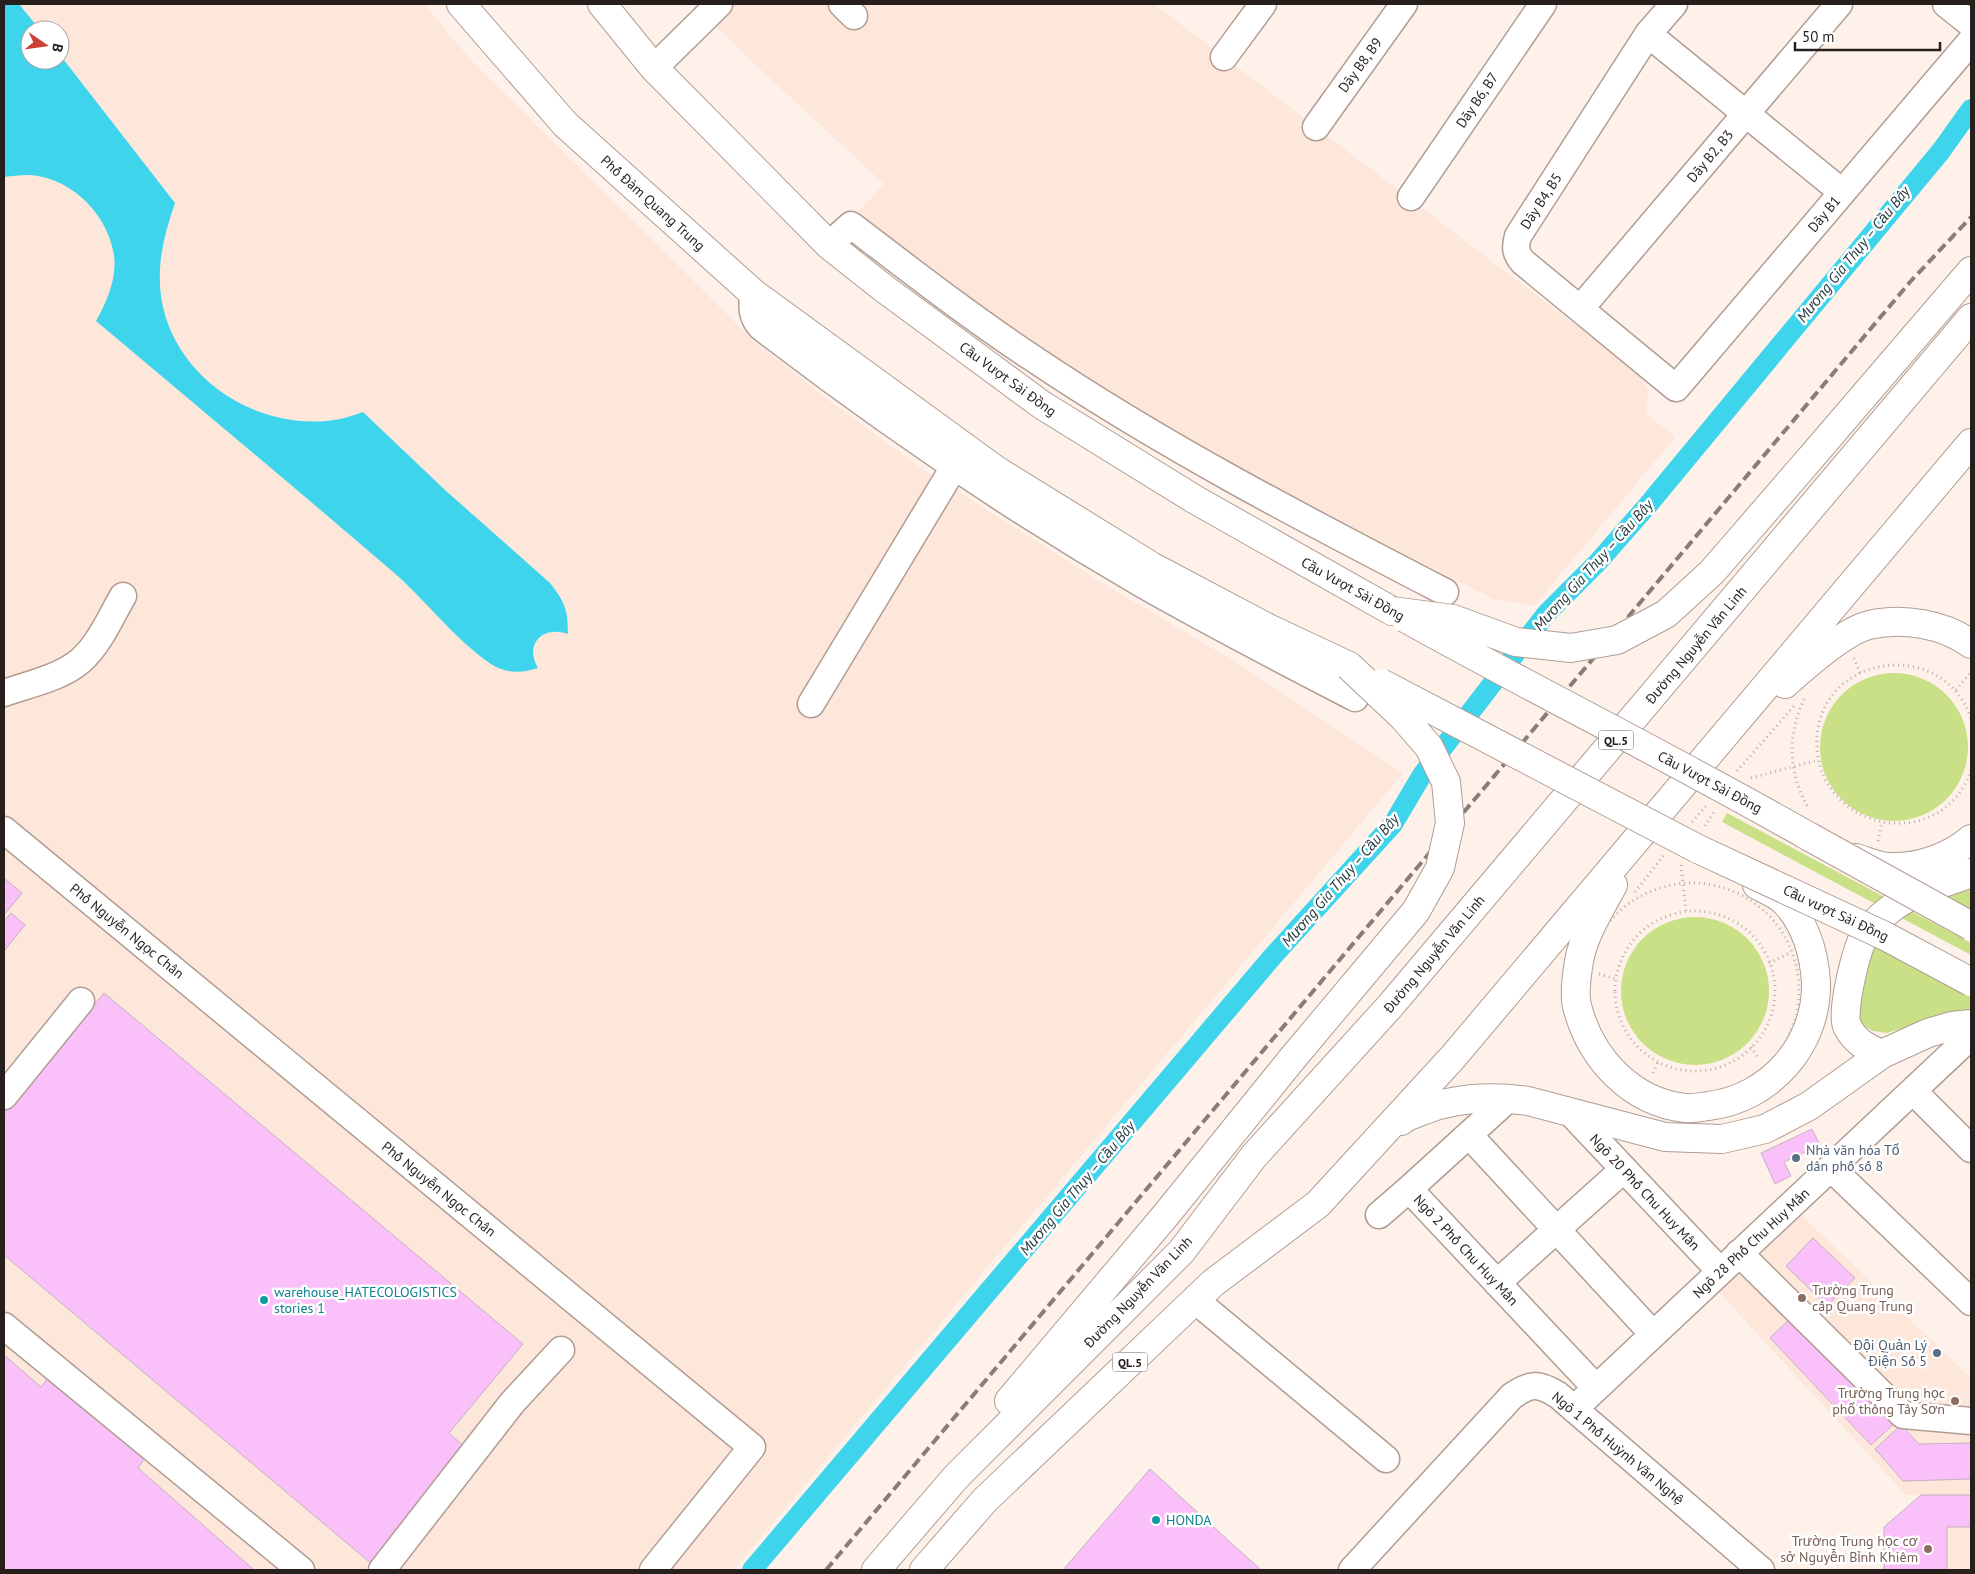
<svg xmlns="http://www.w3.org/2000/svg" width="1975" height="1574" viewBox="0 0 1975 1574" font-family="'PT Sans',sans-serif">
<rect width="100%" height="100%" fill="#fef1ea"/>
<!-- built -->
<path fill="#fde6da" fill-rule="evenodd" d="M4 4H424L471 60 753 340 827 399 921 468 1102 583 1232 660 1403 773 733 1570H4ZM30 30H60V60H30Z
M694 4H1154L1640 374 1649 392 1645 413 1675 437 1534 606 1493 599 1205 451 1034 349 938 277 858 212 884 184 734 45Z
M1793 1207 1971 1378V1570H1884V1527L1920 1495H1906L1713 1286Z"/>
<!-- green -->
<path fill="#cae086" d="M1820 747a74 74 0 1 1 148 0a74 74 0 1 1-148 0Z
M1727 813 1971 943V955L1722 822Z
M1971 879V918L1924 894Z
M1621 991a74 74 0 1 1 148 0a74 74 0 1 1-148 0Z
M1861 942 1971 979V1012L1948 1014 1887 1033 1873 1031 1862 1025 1854 1013Z"/>
<!-- water -->
<path fill="#3ed4eb" d="M4 4H19L40 30H30V60H60V55L175 203C163 237 155 271 163 307 180 382 260 431 334 420 344 419 354 415 363 412L445 490 550 583C565 602 568 610 568 634 542 625 524 645 538 668 523 673 506 674 491 664 454 639 426 600 392 571 294 487 195 404 96 321 107 302 117 278 114 255 108 214 70 176 27 175 19 175 11 176 4 177Z"/>
<g fill="none" stroke-linecap="round" stroke-linejoin="round">
<!-- canal -->
<path stroke="#3ed4eb" stroke-width="20" d="M752 1570 1273 956 1393 824 1422 775 1546 614 1598 562 1648 505 1941 151 1971 109"/>
</g>
<!-- building -->
<path fill="#fac0f9" stroke="#c2b2c1" d="M4 878 22 893 4 915Z
M11 913 25 925 4 951V921Z
M104 993 523 1344 449 1433 468 1450 373 1565 4 1255V1114Z
M1812 1129 1820 1145 1784 1162 1791 1176 1775 1184 1761 1153Z
M1813 1238 1855 1278 1827 1306 1786 1266Z
M1795 1314 1897 1421 1871 1445 1770 1338Z
M4 1355 41 1387 53 1372 148 1453 138 1468 254 1570H4Z
M1901 1425 1919 1444 1971 1443V1479L1903 1481 1875 1449Z
M1150 1469 1261 1570H1063Z
M1921 1495H1971V1527H1947V1570H1884V1527Z"/>
<g fill="none" stroke-linecap="round" stroke-linejoin="round">
<defs>
<path id="minor" d="M842 4 854 16
M1674 4 1648 34 1518 236C1515 247 1515 253 1523 262L1676 388 1971 41
M1946 4 1971 24
M1648 34 1842 192
M1224 57 1263 4
M654 68 719 4
M1316 127 1404 4
M1411 197 1543 4
M829 245 851 225C910 270 969 316 1031 357 1163 446 1304 519 1445 592
M753 293C752 307 751 316 761 327 883 421 1009 507 1142 584 1212 624 1284 661 1355 698
M1580 309 1839 4
M4 693C27 685 55 679 75 665 97 650 110 618 123 596
M811 704 954 467
M4 830 752 1447 653 1570
M1913 1091 1971 1149
M4 1096 81 1001
M1508 1099 1409 1189 1596 1388
M1570 1112 1720 1271
M1469 1135 1653 1334
M1831 1168 1971 1302
M1379 1215 1409 1189
M1739 1253 1903 1415 1971 1421
M1497 1283 1624 1169
M1195 1300 1386 1459
M4 1326 301 1570
M1574 1409 1971 1036
M382 1570 512 1403 561 1350
M1352 1570 1512 1396C1531 1383 1538 1383 1558 1395L1761 1570"/>
<path id="highway" d="M461 4 565 124 753 293 996 470 1151 566 1268 628 1349 666
M602 4 654 68 829 245 882 287 1042 405 1194 499 1392 611
M1808 461 1971 271
M1785 684C1804 667 1844 631 1869 625 1902 617 1944 624 1971 644
M1856 858C1866 861 1879 867 1890 867 1918 868 1951 857 1971 839
M1613 885C1600 909 1584 934 1579 961 1577 973 1574 994 1577 1006 1590 1058 1631 1102 1685 1108 1692 1109 1701 1107 1708 1106 1770 1099 1818 1044 1816 982 1814 953 1806 925 1786 903 1779 895 1766 890 1757 885
M1882 1054C1867 1048 1855 1042 1847 1026 1841 1011 1856 951 1864 936 1869 928 1880 917 1888 911 1912 891 1942 884 1971 873
M1401 1121C1407 1116 1414 1114 1422 1111 1456 1097 1492 1096 1528 1101L1665 1137 1722 1139 1765 1129 1809 1106 1882 1054 1928 1033 1952 1026 1971 1024
M1009 1401 1165 1216 1292 1059
M876 1570 956 1477 1181 1252 1254 1156 1391 1005 1971 318
M924 1570 985 1500 1213 1283 1318 1204 1453 1057 1971 443"/>
</defs>
<!-- minor casing -->
<use href="#minor" stroke="#b19d93" stroke-width="29"/>
<!-- highway casing -->
<use href="#highway" stroke="#b19d93" stroke-width="30"/>
<!-- path -->
<path stroke="#baafa9" stroke-width="3" stroke-dasharray="1 4" stroke-linecap="butt" d="M1854 658 1860 673
M1956 690 1971 672
M1804 699C1787 736 1788 774 1809 809
M1971 718C1940 632 1812 657 1817 747 1822 834 1944 853 1971 770
M1737 771 1794 706
M1751 778 1818 760
M1692 822 1706 806
M1705 826 1715 811
M1878 841 1882 822
M1681 865 1686 911
M1585 990a107 107 0 1 1 214 0a107 107 0 1 1-214 0Z
M1635 892 1664 855
M1615 991a80 80 0 1 1 160 0a80 80 0 1 1-160 0Z
M1769 963 1790 953
M1599 974 1616 979
M1751 1047 1759 1059
M1653 1073 1658 1062"/>
<!-- minor -->
<use href="#minor" stroke="#fff" stroke-width="26"/>
<!-- highway -->
<use href="#highway" stroke="#fff" stroke-width="28"/>
<!-- rail -->
<path stroke="#887e79" stroke-width="4" stroke-dasharray="10 5" stroke-linecap="butt" d="M826 1570 1910 282 1971 217"/>
<defs>
<path id="major-bridge" d="M1808 836 1971 926
M1698 849 1885 936 1971 982"/>
<path id="highway-bridge" d="M1392 611 1453 619 1516 642 1571 648 1617 640 1666 614 1712 572 1808 461
M1405 618C1538 692 1675 760 1808 836
M1381 683 1698 849
M1292 1059 1416 911 1440 868 1450 823 1446 782 1429 747 1403 717 1349 666"/>
</defs>
<!-- major-bridge casing -->
<use href="#major-bridge" stroke="#b19d93" stroke-width="30" stroke-linecap="butt"/>
<!-- highway-bridge casing -->
<use href="#highway-bridge" stroke="#b19d93" stroke-width="30" stroke-linecap="butt"/>
<!-- major-bridge -->
<use href="#major-bridge" stroke="#fff" stroke-width="28"/>
<!-- highway-bridge -->
<use href="#highway-bridge" stroke="#fff" stroke-width="28"/>
</g>
<!-- markers -->
<g fill="#5c6f8a" stroke="#fff" stroke-width="2">
<circle cx="1796" cy="1158" r="5"/>
<circle cx="1937" cy="1353" r="5"/>
</g>
<g fill="#8d6e63" stroke="#fff" stroke-width="2">
<circle cx="1802" cy="1298" r="5"/>
<circle cx="1955" cy="1401" r="5"/>
<circle cx="1928" cy="1549" r="5"/>
</g>
<g fill="#0f9aa8" stroke="#fff" stroke-width="2">
<circle cx="264" cy="1300" r="5"/>
<circle cx="1156" cy="1520" r="5"/>
</g>
<g text-anchor="middle" dominant-baseline="central" stroke-width="5" stroke-linejoin="round" paint-order="stroke">
<!-- shield labels -->
<g fill="#fff" stroke="#67625f" stroke-width="1">
<rect x="1598.5" y="730.5" width="35" height="19" rx="4"/>
<rect x="1112.5" y="1352.5" width="35" height="19" rx="4"/>
</g>
<g font-size="12" font-weight="bold" fill="#261f1b">
<text x="1616" y="740">QL.5</text>
<text x="1130" y="1362">QL.5</text>
</g>
<!-- street labels -->
<g font-size="14" fill="#261f1b" stroke="#fff">
<text transform="translate(1360 65) rotate(-54)">Dãy B8, B9</text>
<text transform="translate(1477 100) rotate(-56)">Dãy B6, B7</text>
<text transform="translate(1710 156) rotate(-50)">Dãy B2, B3</text>
<text transform="translate(1541 201) rotate(-57)">Dãy B4, B5</text>
<text transform="translate(653 203) rotate(42)">Phố Đàm Quang Trung</text>
<text transform="translate(1824 214) rotate(-50)">Dãy B1</text>
<text transform="translate(1008 379) rotate(36)">Cầu Vượt Sài Đồng</text>
<text transform="translate(1353 589) rotate(29)">Cầu Vượt Sài Đồng</text>
<text transform="translate(1696 645) rotate(-50)">Đường Nguyễn Văn Linh</text>
<text transform="translate(1710 782) rotate(28)">Cầu Vượt Sài Đồng</text>
<text transform="translate(1836 913) rotate(25)">Cầu vượt Sài Đồng</text>
<text transform="translate(127 931) rotate(39)">Phố Nguyễn Ngọc Chân</text>
<text transform="translate(1434 954) rotate(-50)">Đường Nguyễn Văn Linh</text>
<text transform="translate(439 1189) rotate(39)">Phố Nguyễn Ngọc Chân</text>
<text transform="translate(1645 1192) rotate(47)">Ngõ 20 Phố Chu Huy Mân</text>
<text transform="translate(1751 1243) rotate(-43)">Ngõ 28 Phố Chu Huy Mân</text>
<text transform="translate(1466 1250) rotate(47)">Ngõ 2 Phố Chu Huy Mân</text>
<text transform="translate(1138 1292) rotate(-46)">Đường Nguyễn Văn Linh</text>
<text transform="translate(1618 1448) rotate(40)">Ngõ 1 Phố Huỳnh Văn Nghệ</text>
</g>
<!-- service labels -->
<g font-size="14" fill="#4e5e75" stroke="#fff" text-anchor="start">
<text x="1806" y="1150">Nhà văn hóa Tổ<tspan x="1806" dy="16">dân phố số 8</tspan></text>
<text x="1927" y="1345" text-anchor="end">Đội Quản Lý<tspan x="1927" dy="16">Điện Số 5</tspan></text>
</g>
<!-- education labels -->
<g font-size="14" fill="#785e54" stroke="#fff" text-anchor="end">
<text x="1812" y="1290" text-anchor="start">Trường Trung<tspan x="1812" dy="16">cấp Quang Trung</tspan></text>
<text x="1945" y="1393">Trường Trung học<tspan x="1945" dy="16">phổ thông Tây Sơn</tspan></text>
<text x="1918" y="1541">Trường Trung học cơ<tspan x="1918" dy="16">sở Nguyễn Bỉnh Khiêm</tspan></text>
</g>
<!-- culture labels -->
<g font-size="14" fill="#0d838f" stroke="#fff" text-anchor="start">
<text x="274" y="1292">warehouse_HATECOLOGISTICS<tspan x="274" dy="16">stories 1</tspan></text>
<text x="1166" y="1520">HONDA</text>
</g>
<!-- water labels -->
<g font-size="15" font-style="italic" fill="#233b40" stroke="#fff">
<text transform="translate(1853 254) rotate(-51)">Mương Gia Thụy – Cầu Bây</text>
<text transform="translate(1593 565) rotate(-48)">Mương Gia Thụy – Cầu Bây</text>
<text transform="translate(1340 880) rotate(-49)">Mương Gia Thụy – Cầu Bây</text>
<text transform="translate(1077 1188) rotate(-50)">Mương Gia Thụy – Cầu Bây</text>
</g>
</g>
<!-- border -->
<rect width="1975" height="1574" fill="none" stroke="#261f1b" stroke-width="10"/>
<!-- north arrow -->
<g transform="translate(45 45) rotate(103)"><circle r="24" fill="#ffffff" stroke="#a8a5a4"/>
<path d="M0-4L9 19L0 12L-9 19Z" fill="#cc3f34"/>
<text y="-8" font-size="14" font-weight="bold" text-anchor="middle" fill="#261f1b">B</text>
</g>
<!-- scale -->
<path d="M1795 42v8h145v-8" fill="none" stroke="#261f1b" stroke-width="2.5"/>
<text x="1802" y="42" font-size="15" fill="#261f1b" stroke="#ffffff" stroke-width="4" paint-order="stroke">50 m</text>
</svg>
